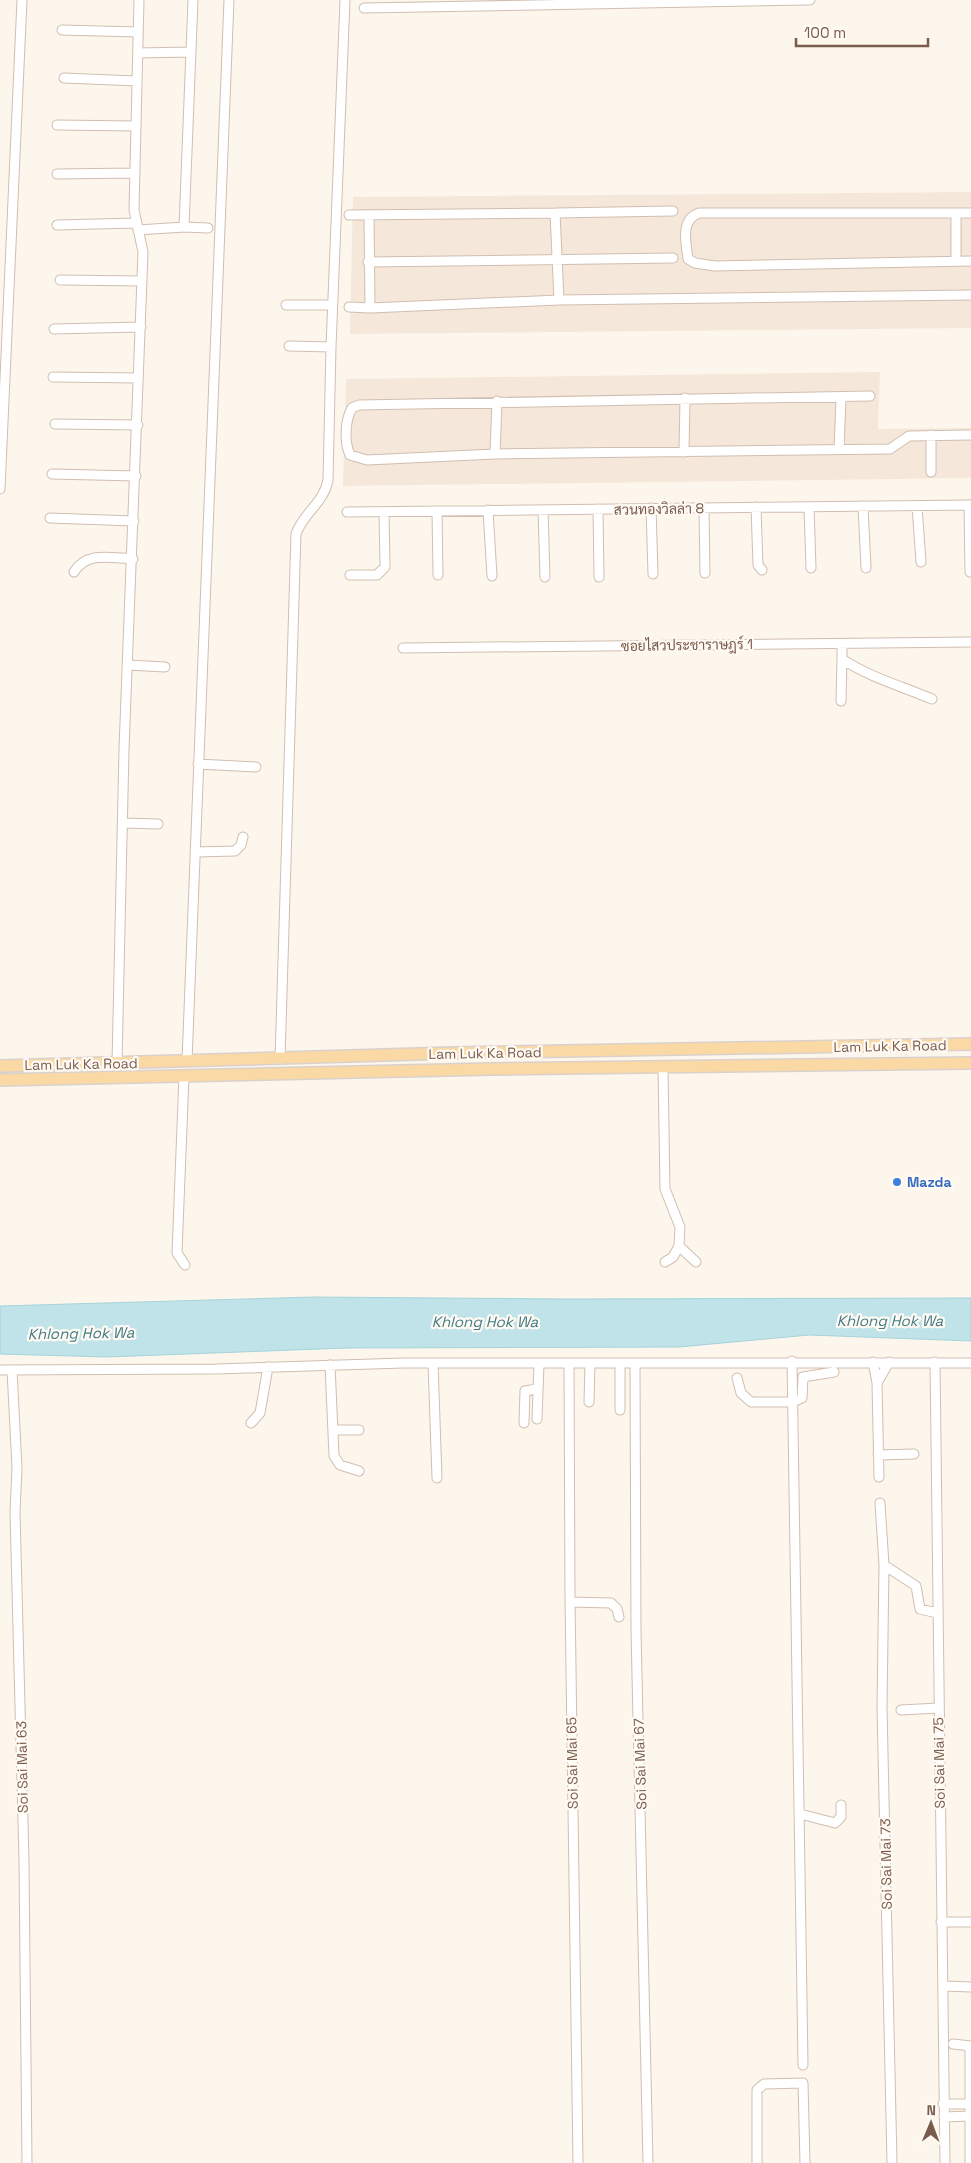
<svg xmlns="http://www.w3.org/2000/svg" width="971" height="2163" viewBox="0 0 971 2163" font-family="'Space Grotesk',Sarabun,sans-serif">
<rect width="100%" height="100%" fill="#fdf6ec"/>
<!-- residential -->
<path fill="#f5e8da" d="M971 192V328L350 334 353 197Z
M880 372 878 429 971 428V478L343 486 346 379Z"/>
<!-- water -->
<path fill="#bfe3e8" stroke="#a5d3da" d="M314 1297 565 1299 971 1298V1341L809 1335 679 1347 347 1348 106 1357 0 1354V1306Z"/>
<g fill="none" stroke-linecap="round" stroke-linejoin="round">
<defs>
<path id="minor" d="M364 8 810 0
M62 30 138 32
M138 53 191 52
M64 78 137 81
M57 125 135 126
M57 174 134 173
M555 213 673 211
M971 213H699C680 220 686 242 688 259L695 263 715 266 971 261
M349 215 555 213 559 300
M369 215 370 308 559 300 971 295
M57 225 136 223
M184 227 208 228
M138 230 184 227 193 0
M956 261V213
M368 262 673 258
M60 280 142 281
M286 305H332
M349 307 370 308
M54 329 141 327
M289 346 331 347
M53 377 138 378
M870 396 359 405 352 408C345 420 344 442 350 455L367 460 495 454 890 449 909 436 971 435
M55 424 138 425
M931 435V472
M839 450 841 398
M684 452 685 398
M495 454 497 401
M52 474 136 476
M0 489 22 0
M969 505 970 572
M863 506 866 568
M917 506 921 562
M756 507 758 565 762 570
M809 507 811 568
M651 508 653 574
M704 508 705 573
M598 509 599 577
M488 510 492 576
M543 510 545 577
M437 511 438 575
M347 512 971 505
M50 518 134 521
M74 572C87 551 111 558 133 559
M350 575H377L385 567 384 512
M842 644V659C869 677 901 686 932 699
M403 648 971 642
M128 665 165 667
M841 701 842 659
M198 764 256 767
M123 823 158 824
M195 852 235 851 241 845 243 837
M280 1059 296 534C303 513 324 503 328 480L331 347 345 0
M187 1061 229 0
M117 1063 124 749 143 252 134 210 139 0
M663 1068 665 1189 680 1227 679 1246 696 1262
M184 1076 177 1253 185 1265
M665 1262 673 1257 679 1246
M792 1361 803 2065
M873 1362 877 1383 879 1477
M935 1362 945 2163
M433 1363 437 1478
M569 1363 570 1597 578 2163
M330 1365 334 1456 340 1465 359 1471
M620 1365V1410
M635 1365 636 1631 648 2163
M0 1370 216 1369 403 1363H971
M12 1370 17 1468 15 1512 24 1861 27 2163
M737 1378 741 1393 751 1402H793L802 1398 803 1377 834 1372
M877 1383 889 1362
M589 1402 590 1364
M537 1419 539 1363
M251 1423 260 1413 268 1367
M524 1423 525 1391 537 1389
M333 1430H359
M878 1455 914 1454
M880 1503 884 1565 916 1586 920 1609 937 1613
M884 1565 882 1707 892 2163
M570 1602 611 1603 617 1609 619 1617
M901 1710 938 1708
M800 1814 835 1823 841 1817V1805
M941 1922H971
M944 1986 971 1987
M953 2044 971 2046
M943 2104H969
M944 2117 970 2116
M757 2163V2090L764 2084 803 2083 805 2163
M970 2163V2046"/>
<path id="major" d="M0 1066 453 1053 971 1044
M0 1080 492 1069 971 1063"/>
</defs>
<!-- minor casing -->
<use href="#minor" stroke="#d1beb0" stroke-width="11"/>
<!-- major casing -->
<use href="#major" stroke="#dad1cd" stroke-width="14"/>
<!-- minor -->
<use href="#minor" stroke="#fff" stroke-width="9"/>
<!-- major -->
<use href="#major" stroke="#fbd9a5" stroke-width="11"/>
</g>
<!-- markers -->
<circle fill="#3f7fe0" stroke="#fffaf3" stroke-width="2" cx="897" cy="1182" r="5"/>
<g text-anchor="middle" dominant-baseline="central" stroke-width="4.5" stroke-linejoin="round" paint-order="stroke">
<!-- street labels -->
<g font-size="14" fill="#7a5c4d" stroke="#fffaf3">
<text transform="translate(659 509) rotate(-1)">สวนทองวิลล่า 8</text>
<text transform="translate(687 645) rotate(-1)">ซอยไสวประชาราษฎร์ 1</text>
<text transform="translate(890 1046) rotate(-1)">Lam Luk Ka Road</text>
<text transform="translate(485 1053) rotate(-1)">Lam Luk Ka Road</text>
<text transform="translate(81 1064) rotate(-1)">Lam Luk Ka Road</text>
<text transform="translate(572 1763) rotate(-91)">Soi Sai Mai 65</text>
<text transform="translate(939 1763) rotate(-91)">Soi Sai Mai 75</text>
<text transform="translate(640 1764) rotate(-92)">Soi Sai Mai 67</text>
<text transform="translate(22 1767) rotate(-91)">Soi Sai Mai 63</text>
<text transform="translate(886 1864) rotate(-91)">Soi Sai Mai 73</text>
</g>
<!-- shop labels -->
<g font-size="14" font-weight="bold" fill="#366cbe" stroke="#fffaf3" text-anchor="start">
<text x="907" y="1182">Mazda</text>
</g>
<!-- water labels -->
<g font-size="15" font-style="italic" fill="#437c86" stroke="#fffaf3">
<text x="890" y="1320">Khlong Hok Wa</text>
<text x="485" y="1321">Khlong Hok Wa</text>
<text transform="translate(81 1333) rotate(-1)">Khlong Hok Wa</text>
</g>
</g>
<!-- north arrow -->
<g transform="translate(931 2123) rotate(1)" stroke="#fffaf3" stroke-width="4" paint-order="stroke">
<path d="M0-4L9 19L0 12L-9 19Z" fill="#7a5c4d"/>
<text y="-8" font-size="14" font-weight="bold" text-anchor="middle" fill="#7a5c4d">N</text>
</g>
<!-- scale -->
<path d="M796 38v8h132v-8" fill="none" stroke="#7a5c4d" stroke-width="2.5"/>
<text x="804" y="38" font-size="15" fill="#7a5c4d" stroke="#fffaf3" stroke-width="4" paint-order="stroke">100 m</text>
</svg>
